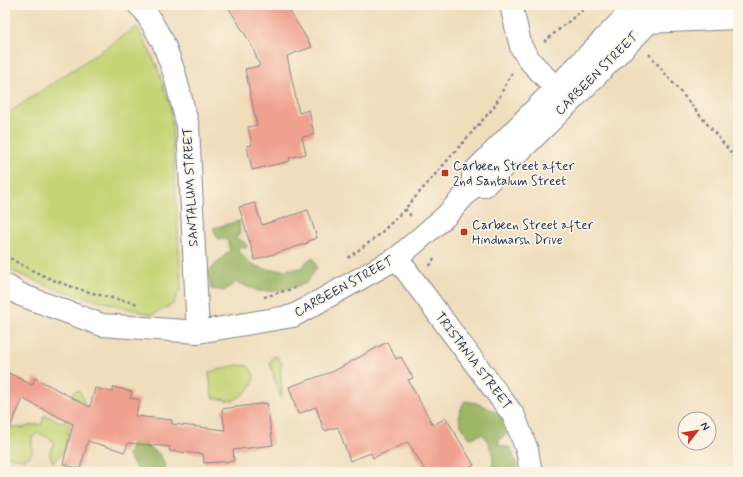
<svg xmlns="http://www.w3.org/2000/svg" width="743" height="477" viewBox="0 0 743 477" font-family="Mynerve,sans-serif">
<rect width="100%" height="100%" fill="#fcf5e5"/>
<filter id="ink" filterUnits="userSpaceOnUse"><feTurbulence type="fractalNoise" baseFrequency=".025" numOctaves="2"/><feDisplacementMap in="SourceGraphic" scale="8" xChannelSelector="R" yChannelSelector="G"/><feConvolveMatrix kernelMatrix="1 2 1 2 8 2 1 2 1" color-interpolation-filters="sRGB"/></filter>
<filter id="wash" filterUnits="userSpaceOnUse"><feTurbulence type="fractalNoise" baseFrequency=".012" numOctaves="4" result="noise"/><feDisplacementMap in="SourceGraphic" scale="16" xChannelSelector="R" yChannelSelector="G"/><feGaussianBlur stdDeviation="0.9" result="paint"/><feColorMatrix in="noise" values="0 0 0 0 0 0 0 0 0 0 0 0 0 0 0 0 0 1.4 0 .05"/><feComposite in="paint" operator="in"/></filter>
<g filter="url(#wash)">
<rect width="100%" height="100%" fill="#efddbb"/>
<!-- green -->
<path fill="#c5d476" stroke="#70826a" d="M137 27 157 66 171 108 181 288 173 304 153 315 55 289 5 268V115Z
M273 357H278L282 364C278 376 284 387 281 399L271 367 270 362Z
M237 365 248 366C263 382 246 393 233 401L212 398 209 372Z
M78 390C83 396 85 400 82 408 62 420 74 450 53 462L49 454 54 444 51 439 38 433 32 437V452L29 457 23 459 5 456V426L23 428 28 426 42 424 44 415 63 423 66 421 65 414 74 392Z"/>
<!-- forest -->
<path fill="#9cb667" stroke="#5c7262" d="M239 221 240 234 235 237 245 243 247 247 245 249 241 246 238 249C254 274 275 271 301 268L308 260 313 258 317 268 305 284 278 291H258L236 282 224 291 211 289 208 272 230 250 227 239H218L213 228Z
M465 401C484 403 502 413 511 430L500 439 498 445 511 448 519 472H479L481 467 492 470C495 456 491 446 483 434L470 438C459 425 455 417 465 401Z
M134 436 143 440 146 446C156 450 168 459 163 472H139L128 456Z"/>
<g id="blocks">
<!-- building -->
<path fill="#f0a08f" d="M227 5H286L312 47 287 56 299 113 309 110 314 135 302 137 306 154 289 158 290 161 252 170 247 146 252 145 248 127 257 125 245 69 260 66 251 44Z
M255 203 262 225 308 210 317 238 308 241V243L255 260 239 207Z
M387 342 396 359 401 357 413 378 408 380 433 425 446 418 474 465 462 472H426L408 442 373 458 371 453 350 461 338 427 324 431 316 407 298 414 289 387 334 371Z
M5 371 32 385 35 378 90 407 95 388 112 392 114 387 132 392 130 398 140 400 135 416 172 420V424L225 430 222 409 267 403 273 445 233 450 234 461 204 463 203 454 169 451 170 447 128 443 125 452 88 441 80 469 63 464 73 424 23 399 5 438Z"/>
</g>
</g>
<g filter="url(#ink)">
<use href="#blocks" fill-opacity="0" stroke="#85868c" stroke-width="1"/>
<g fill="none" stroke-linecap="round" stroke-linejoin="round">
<defs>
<path id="minor" d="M139 5 145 11 163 42 174 72 188 126 198 332
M511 5 521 47 530 61 565 98
M473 186H484L570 102 666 5
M397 258 514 416 527 450 531 472
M5 285 21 295 102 325 198 332 293 316 397 258 447 215 465 195 473 186V173L637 5"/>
<path id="major" d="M633 8 634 5
M647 22 738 18"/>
</defs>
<!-- minor casing -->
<use href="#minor" stroke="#85868c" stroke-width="24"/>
<!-- major casing -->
<use href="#major" stroke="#85868c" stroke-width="24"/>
<!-- path -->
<path stroke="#85868c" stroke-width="2.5" stroke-dasharray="3 3" stroke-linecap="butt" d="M544 42 580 12 591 5
M649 54 738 161
M405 209 411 216
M5 255C50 283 87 293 139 304
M348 258 379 235 405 209 494 107 512 73
M430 266 435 256
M264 297 295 288"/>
<!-- minor -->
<use href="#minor" stroke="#fff" stroke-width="22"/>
<!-- major -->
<use href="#major" stroke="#fff" stroke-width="22"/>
</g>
</g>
<!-- markers -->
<g fill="#c8321e" stroke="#fcf5e5" stroke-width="1.5">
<rect x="441" y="169" width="8" height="8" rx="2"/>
<rect x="460" y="228" width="8" height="8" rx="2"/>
</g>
<g text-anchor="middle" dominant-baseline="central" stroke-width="3.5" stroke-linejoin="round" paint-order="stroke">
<!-- street labels -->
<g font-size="13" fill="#1b2f5e" stroke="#fcf5e5">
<text transform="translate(597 74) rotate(-45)">CARBEEN STREET</text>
<text transform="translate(191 187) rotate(-93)">SANTALUM STREET</text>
<text transform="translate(344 287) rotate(-29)">CARBEEN STREET</text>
<text transform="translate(473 361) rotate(53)">TRISTANIA STREET</text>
</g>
<!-- poi labels -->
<g font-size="13" fill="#1b2f5e" stroke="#fcf5e5" text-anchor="start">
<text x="453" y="166">Carbeen Street after<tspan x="453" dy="15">2nd Santalum Street</tspan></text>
<text x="472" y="225">Carbeen Street after<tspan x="472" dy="15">Hindmarsh Drive</tspan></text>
</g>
</g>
<!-- margin -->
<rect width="743" height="477" fill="none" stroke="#fcf5e5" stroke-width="20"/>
<!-- north arrow -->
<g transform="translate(697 431) rotate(59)"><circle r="19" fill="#fcf5e5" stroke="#a2a6af"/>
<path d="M0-3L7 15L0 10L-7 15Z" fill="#c8321e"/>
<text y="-6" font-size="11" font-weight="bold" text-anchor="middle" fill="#1b2f5e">N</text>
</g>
</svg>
